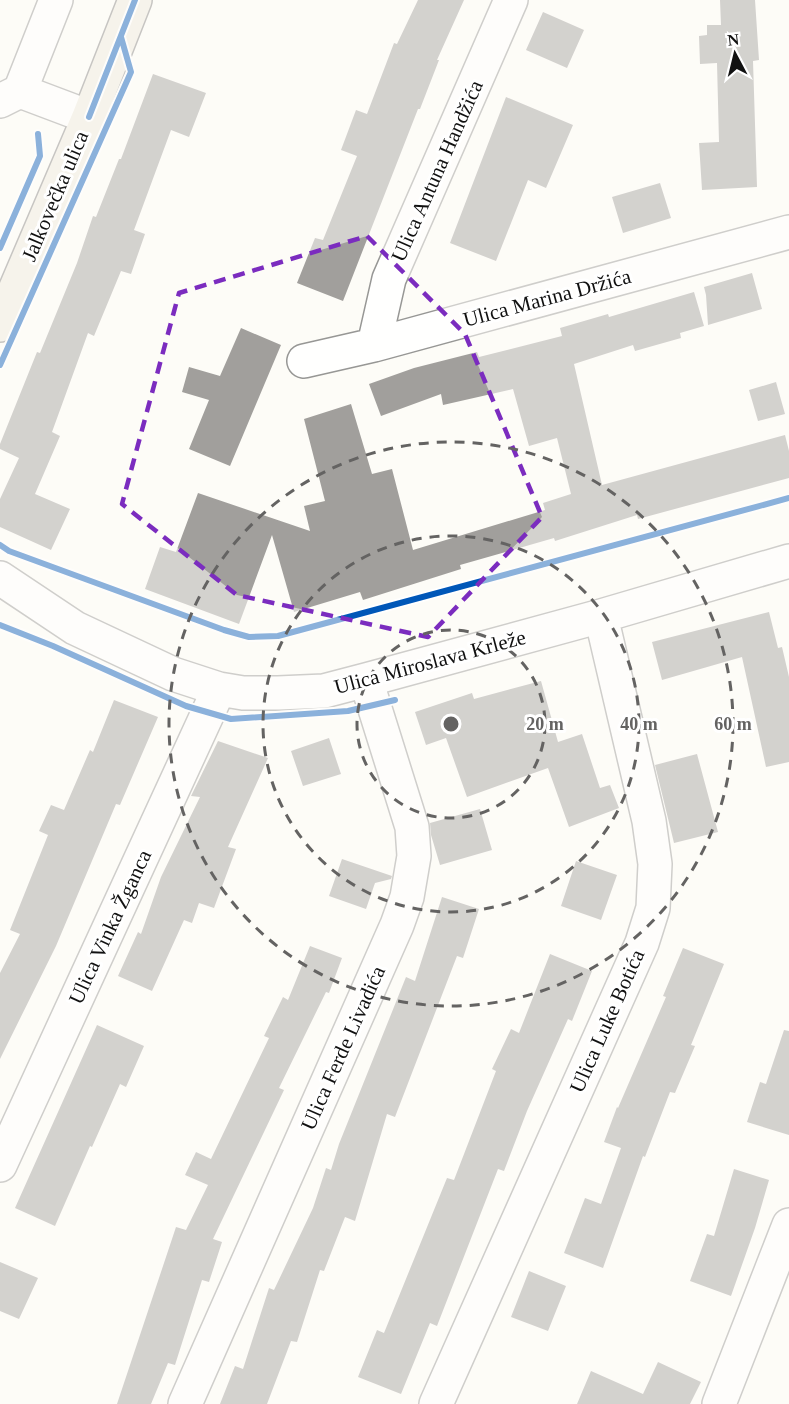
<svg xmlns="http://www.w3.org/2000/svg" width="789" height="1404" viewBox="0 0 789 1404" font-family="Georgia,serif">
<rect width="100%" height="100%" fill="#fdfcf7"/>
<!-- building -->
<path fill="#a19f9c" d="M418 0H464L437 60H439L420 109H418L343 301 297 283 315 238 323 240 357 156 341 150 356 110 367 114 394 43 397 44Z
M720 0H755L759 60 753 61 757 187 702 190 699 143 719 142 717 63 700 64 699 36 707 35V25H721Z
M543 12 584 30 567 68 526 50Z
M153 74 206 93 189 137 171 130 134 230 145 234 131 274 121 271 94 336 88 333 52 432 60 436 35 494 70 509 51 550 0 527V499L19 458 0 449V444L37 352 40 353 77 263 93 216 96 217 119 159H121Z
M506 97 573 125 546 188 528 180 496 261 450 243Z
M660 183 671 218 623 233 612 197Z
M752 273 762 309 708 325 706 295 704 287Z
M694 292 704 326 680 333 681 338 635 351 633 345 574 364 602 485 785 435 789 451V478L638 519 637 515 555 541 554 538 460 565 461 569 363 600 360 592 294 612 272 535 239 624 145 589 160 547 176 552 198 493 310 531 304 506 325 501 304 419 351 404 372 474 392 469 413 550 545 510 543 503 571 494 557 438 529 446 513 389 443 405 441 394 381 416 369 384 414 368 477 352 479 357 562 336 560 328 608 314 609 317Z
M241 328 281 345 230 466 189 449 209 400 182 392 189 367 220 376Z
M776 382 785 414 758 421 749 390Z
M769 612 778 648 782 647 789 677V762L766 767 742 657 662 680 652 642Z
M541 681 558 742 582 734 600 788 610 785 619 808 569 827 548 768 467 797 446 738 426 745 415 712 472 693 474 699Z
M114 700 158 717 120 805 116 804 56 946 0 1059V973L20 934 10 930 48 835 39 831 51 805 64 810 90 750 93 752Z
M329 738 341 774 303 786 291 751Z
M218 741 268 758 228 847 236 849 214 908 199 903 192 923 184 920 152 991 118 976 138 932 141 934 161 877 200 797 191 796Z
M697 754 718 832 674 843 655 765Z
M480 809 492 850 440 865 431 835 430 823Z
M342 859 392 876 391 879 375 883 366 909 329 896Z
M576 861 617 875 601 920 561 906Z
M442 897 479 909 463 958 457 956 395 1117 387 1114 355 1221 345 1217 324 1271 320 1270 297 1342 291 1341 267 1404H220L235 1366 243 1369 269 1288 274 1290 313 1208 326 1168 331 1170 339 1144 406 977 415 981Z
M310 946 342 958 329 993 326 992 279 1088 284 1090 213 1239 222 1242 209 1282 202 1280 175 1365 168 1363 151 1404H117L176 1227 186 1230 208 1185 185 1175 196 1152 211 1159 269 1038 264 1036 283 997 288 1000Z
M683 948 724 964 691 1045 695 1046 675 1093 670 1092 645 1157 643 1156 603 1268 564 1253 585 1198 601 1204 621 1148 604 1142 617 1107 618 1108 666 997 663 996Z
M550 954 592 971 572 1021 568 1019 527 1111 504 1171 498 1169 437 1326 430 1323 401 1394 358 1377 377 1330 384 1333 447 1178 454 1180 496 1071 492 1069 511 1029 519 1033Z
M97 1025 144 1046 126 1087 120 1084 92 1147 90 1146 55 1226 15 1208Z
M784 1030 789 1031V1135L747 1122 760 1082 766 1084Z
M734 1169 769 1180 755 1228 731 1296 690 1281 707 1234 714 1236Z
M0 1262 38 1278 19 1319 0 1311Z
M529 1271 566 1286 548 1331 511 1317Z
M658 1362 701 1382 690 1404H577L591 1371 643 1394Z"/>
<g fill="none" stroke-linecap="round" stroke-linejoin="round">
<defs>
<path id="minor" d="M20 91 89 117
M0 101 20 91 56 0
M374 345 389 279 511 0
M304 361 374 345 789 232
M0 578 75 628 173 674 219 689 243 693H278L324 691 366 680 601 616 789 561
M0 1165 219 689
M185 1404 397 925 407 897 414 856 412 827 366 680
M436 1404 642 943 653 908 655 864 649 821 601 616
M719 1404 789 1225"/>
<path id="major" d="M0 325 89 117 135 0"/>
</defs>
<!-- minor casing -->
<use href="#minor" stroke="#979795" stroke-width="36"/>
<!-- major casing -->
<use href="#major" stroke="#858482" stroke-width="36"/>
<!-- minor -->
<use href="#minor" stroke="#fffffe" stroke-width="33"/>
<!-- major -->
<use href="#major" stroke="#ede9dc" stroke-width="33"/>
<defs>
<path id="cycleway" d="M89 117 135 0
M0 248 40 156 38 134
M0 365 131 72 121 37
M0 545 9 551 224 630 249 637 278 636 789 498
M0 625 53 646 186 706 231 719 348 711 395 700"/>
</defs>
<!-- cycleway casing -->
<use href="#cycleway" stroke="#fff" stroke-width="10"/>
<!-- cycleway -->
<use href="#cycleway" stroke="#0057b8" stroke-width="6"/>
</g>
<!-- marked area -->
<path d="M0 0H789V1404H0ZM367 236 465 334 542 517 428 637 237 595 122 504 179 293Z" fill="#fdfcf7" fill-opacity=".55" fill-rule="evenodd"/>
<path fill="none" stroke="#7b2cbf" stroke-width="4.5" stroke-dasharray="12 8" stroke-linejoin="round" d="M367 236 465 334 542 517 428 637 237 595 122 504 179 293Z"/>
<!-- distance rings -->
<g fill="none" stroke="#646362" stroke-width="3" stroke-dasharray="10 8">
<circle cx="451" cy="724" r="94"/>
<circle cx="451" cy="724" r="188"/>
<circle cx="451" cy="724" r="282"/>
</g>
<g text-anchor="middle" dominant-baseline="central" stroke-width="6" stroke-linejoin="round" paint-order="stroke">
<!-- street labels -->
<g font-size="21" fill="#111" stroke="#fff">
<text transform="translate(437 171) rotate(-66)">Ulica Antuna Handžića</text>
<text transform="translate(55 196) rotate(-67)">Jalkovečka ulica</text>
<text transform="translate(547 298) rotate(-15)">Ulica Marina Držića</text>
<text transform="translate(430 662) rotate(-15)">Ulica Miroslava Krleže</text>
<text transform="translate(110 927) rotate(-65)">Ulica Vinka Žganca</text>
<text transform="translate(607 1021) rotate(-66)">Ulica Luke Botića</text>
<text transform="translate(343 1048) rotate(-66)">Ulica Ferde Livadića</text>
</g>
</g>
<circle cx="451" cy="724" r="9" fill="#646362" stroke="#fff" stroke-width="3"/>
<g font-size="18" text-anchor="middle" font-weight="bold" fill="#646362" stroke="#fff" stroke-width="6" stroke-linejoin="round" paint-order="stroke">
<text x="545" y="730">20 m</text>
<text x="639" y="730">40 m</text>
<text x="733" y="730">60 m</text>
</g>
<!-- north arrow -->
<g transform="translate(735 54) rotate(353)" stroke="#ffffff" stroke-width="4.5" paint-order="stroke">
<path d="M0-4.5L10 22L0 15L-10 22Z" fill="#111111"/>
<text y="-9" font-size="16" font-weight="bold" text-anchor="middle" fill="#111111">N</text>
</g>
</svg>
